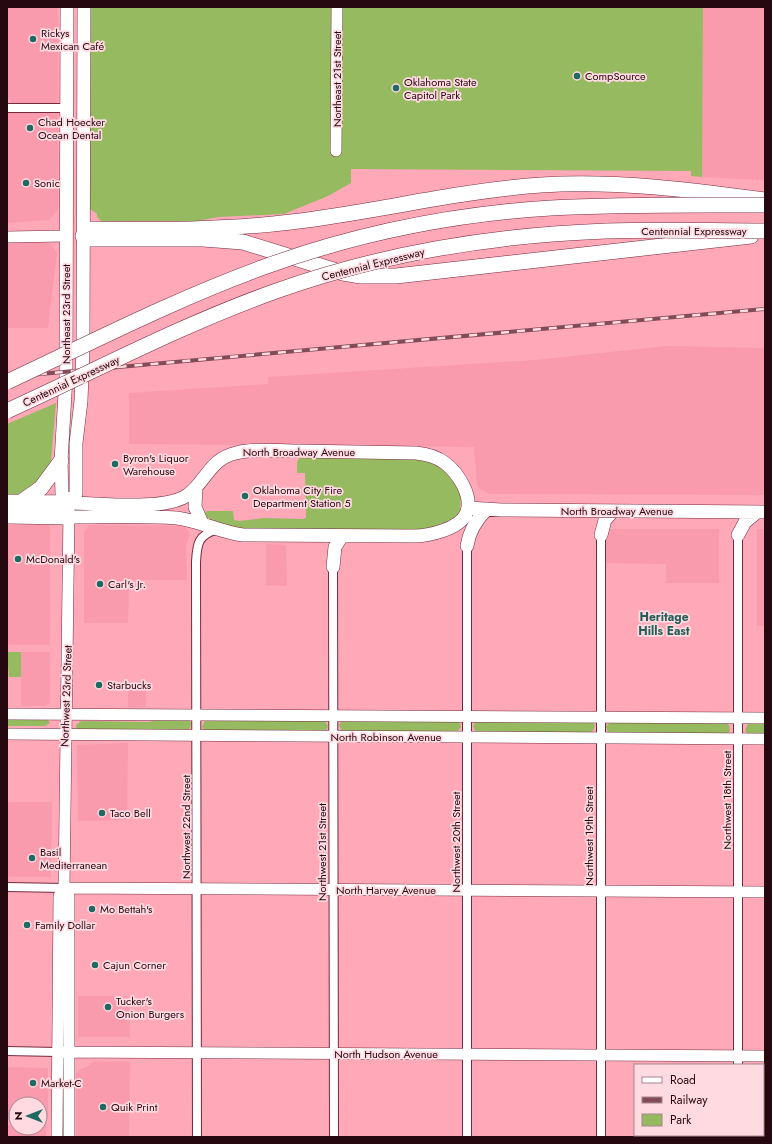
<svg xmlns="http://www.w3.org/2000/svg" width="772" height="1144" viewBox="0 0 772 1144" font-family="Jost,sans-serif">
<rect width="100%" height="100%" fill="#ffa8b8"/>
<!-- built -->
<path fill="#f99aad" d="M7 7H58V210L49 220 7 223V115L11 100 7 99Z
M703 7H765V180L702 177Z
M7 243H50L57 253 48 328H7Z
M667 346 765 348V495L490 494 480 489 477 485 474 447 129 444V393L268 384V377L535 360Z
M7 525H50V645H7Z
M89 525 185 526 190 535 186 544 187 580H129L128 623H84V532Z
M605 529H719V583H666V564L605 563Z
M757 529H765V626H757Z
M266 544 286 545 287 586 266 585Z
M21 652H50V703L45 706H21Z
M128 684 146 685V707H128Z
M128 743 127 820 78 821 77 745Z
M7 802H52L51 877H7Z
M78 996H129L130 1037H78Z
M93 1061 130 1062 129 1137H76V1074L79 1070 90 1065Z
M7 1067 48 1068V1117H40V1104H16V1118H7Z
M40 1124H46V1137H7V1125H16V1128H40Z"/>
<!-- green -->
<path fill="#96ba60" d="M91 7H703L702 177 691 176V171L351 169V183L328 196 284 214 219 217 197 221H101L97 217V214L90 209V204Z
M56 403 51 461 46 474 36 486 18 496H7V424Z
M300 457 428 460 445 470 457 486 461 496 460 511 455 518 427 530 253 531 223 526 206 517 205 513 207 511H233L234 520 239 521 264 518 304 519 306 517 305 473H297V462Z
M7 652H21V677H9Z
M162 718 188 719 191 723 190 728 184 732 80 731 76 727V725L81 721 149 722Z
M7 719H47L50 723 45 726H7Z
M205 720H324L328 726 326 731 206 732 202 727Z
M342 721H459L461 727 457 732H342L339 725Z
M476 721 592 722 595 725 592 733H476L473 726Z
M612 721 727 723C730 726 731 730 728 734L608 733 606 726Z
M765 722V735L748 734 745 731 748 723Z"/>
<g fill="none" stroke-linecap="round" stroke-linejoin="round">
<defs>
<path id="street" d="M7 108H67
M601 535V1137
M467 546V1137
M333 567 334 1137
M7 887 64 888
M7 1051 57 1052
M738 1065V535
M197 1137 196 562C197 543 198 535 218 529
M738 1137V1135"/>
<path id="secondary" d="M336 151 337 7
M7 237 66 236
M69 511 64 888 69 896V1137
M7 714 765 718
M7 734 765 739
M64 888 765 892
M57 1052 765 1056
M57 1137 59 896 64 888"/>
<path id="primary" d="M67 7 66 377 61 461 62 494 69 503
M196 487 195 507 202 523
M69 503C99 503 162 511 186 496 205 484 209 459 236 453 255 448 277 451 297 451 336 452 376 452 416 453 426 454 436 456 445 463 458 473 474 497 466 514 459 529 429 536 413 536L243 535C220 532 200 521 177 518 141 515 105 517 69 517
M69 503 76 494V443L81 401 83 349 84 7
M468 508 501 510 765 512
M601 535 605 520 613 511
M738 535 745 522 757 512
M467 546C469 531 476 520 487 509
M333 567 335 547 342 536"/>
<path id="highway" d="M751 236 396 276H361L343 273 243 242 203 239H90L83 236 91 229C158 230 225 230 291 222 375 212 457 191 541 185 615 180 691 190 765 200
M7 502 69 503
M21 502 41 488 61 461
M7 516 69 517"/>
</defs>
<!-- street casing -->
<use href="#street" stroke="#752b3e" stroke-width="10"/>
<!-- secondary casing -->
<use href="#secondary" stroke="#752b3e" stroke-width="12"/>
<!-- primary casing -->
<use href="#primary" stroke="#752b3e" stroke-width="14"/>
<!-- highway casing -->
<use href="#highway" stroke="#752b3e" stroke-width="16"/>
<!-- street -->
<use href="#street" stroke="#fff" stroke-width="8"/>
<!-- secondary -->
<use href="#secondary" stroke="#fff" stroke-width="11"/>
<!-- primary -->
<use href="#primary" stroke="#fff" stroke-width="13"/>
<!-- highway -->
<use href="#highway" stroke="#fff" stroke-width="15"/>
<defs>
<path id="rail" d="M7 377 765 309"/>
</defs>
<!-- rail casing -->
<use href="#rail" stroke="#824c57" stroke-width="4"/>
<!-- rail -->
<use href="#rail" stroke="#ffdae0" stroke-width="2.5" stroke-dasharray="8" stroke-linecap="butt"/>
<defs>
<path id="highway-bridge" d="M7 382C92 342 176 299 264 267 355 234 454 214 551 208 622 204 694 205 765 205
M7 411C97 370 185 323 279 290 384 253 496 235 606 231 659 229 712 231 765 231"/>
</defs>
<!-- highway-bridge casing -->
<use href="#highway-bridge" stroke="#752b3e" stroke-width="16" stroke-linecap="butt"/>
<!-- highway-bridge -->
<use href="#highway-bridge" stroke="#fff" stroke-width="15"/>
</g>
<!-- markers -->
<g fill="#1e6962" stroke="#ffdae0" stroke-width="1.5">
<circle cx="33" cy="39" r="4"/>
<circle cx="577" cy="76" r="4"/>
<circle cx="396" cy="88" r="4"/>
<circle cx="30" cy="128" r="4"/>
<circle cx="26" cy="183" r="4"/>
<circle cx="115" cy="464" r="4"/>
<circle cx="245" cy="496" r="4"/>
<circle cx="18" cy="559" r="4"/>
<circle cx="100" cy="584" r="4"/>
<circle cx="99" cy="685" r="4"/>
<circle cx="102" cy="813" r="4"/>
<circle cx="32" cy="858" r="4"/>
<circle cx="92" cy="909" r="4"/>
<circle cx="27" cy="925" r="4"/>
<circle cx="95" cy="965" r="4"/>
<circle cx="108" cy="1007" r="4"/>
<circle cx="33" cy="1083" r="4"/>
<circle cx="103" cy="1107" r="4"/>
</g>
<g text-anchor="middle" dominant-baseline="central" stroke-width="3.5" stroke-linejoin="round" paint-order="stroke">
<!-- poi labels -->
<g font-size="11" fill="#260810" stroke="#ffdae0" text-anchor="start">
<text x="41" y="33">Rickys<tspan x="41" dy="13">Mexican Café</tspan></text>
<text x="585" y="76">CompSource</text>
<text x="404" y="82">Oklahoma State<tspan x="404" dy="13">Capitol Park</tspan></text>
<text x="38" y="122">Chad Hoecker<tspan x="38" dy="13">Ocean Dental</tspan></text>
<text x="34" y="183">Sonic</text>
<text x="123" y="458">Byron's Liquor<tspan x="123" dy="13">Warehouse</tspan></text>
<text x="253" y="490">Oklahoma City Fire<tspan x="253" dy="13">Department Station 5</tspan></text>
<text x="26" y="559">McDonald's</text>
<text x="108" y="584">Carl's Jr.</text>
<text x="107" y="685">Starbucks</text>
<text x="110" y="813">Taco Bell</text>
<text x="40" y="852">Basil<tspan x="40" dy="13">Mediterranean</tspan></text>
<text x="100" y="909">Mo Bettah's</text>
<text x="35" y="925">Family Dollar</text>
<text x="103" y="965">Cajun Corner</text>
<text x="116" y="1001">Tucker's<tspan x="116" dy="13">Onion Burgers</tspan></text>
<text x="41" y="1083">Market-C</text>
<text x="111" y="1107">Quik Print</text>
</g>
<!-- street labels -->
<g font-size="11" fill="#260810" stroke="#ffdae0">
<text transform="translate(337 79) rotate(-90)">Northeast 21st Street</text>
<text x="694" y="231">Centennial Expressway</text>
<text transform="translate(373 264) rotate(-14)">Centennial Expressway</text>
<text transform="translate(66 314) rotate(-90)">Northeast 23rd Street</text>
<text transform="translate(71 381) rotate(-25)">Centennial Expressway</text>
<text x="299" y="452">North Broadway Avenue</text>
<text x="617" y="511">North Broadway Avenue</text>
<text transform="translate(66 696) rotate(-88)">Northwest 23rd Street</text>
<text x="386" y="737">North Robinson Avenue</text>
<text transform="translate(727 800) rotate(-90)">Northwest 18th Street</text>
<text transform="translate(186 827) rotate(-90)">Northwest 22nd Street</text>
<text transform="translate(589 836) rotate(-90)">Northwest 19th Street</text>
<text transform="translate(456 842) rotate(-90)">Northwest 20th Street</text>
<text transform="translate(322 852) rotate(-90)">Northwest 21st Street</text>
<text x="386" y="890">North Harvey Avenue</text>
<text x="386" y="1054">North Hudson Avenue</text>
</g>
<!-- neighbourhood labels -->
<g font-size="12" font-weight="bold" fill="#255e59" stroke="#ffdae0">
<text x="664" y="617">Heritage<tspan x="664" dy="14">Hills East</tspan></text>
</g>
</g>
<!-- border -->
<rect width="772" height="1144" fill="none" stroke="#260810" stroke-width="16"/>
<!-- legend -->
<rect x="634" y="1064" width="130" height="72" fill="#ffdae0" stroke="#a8868d"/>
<rect x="642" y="1077" width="20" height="6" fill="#ffffff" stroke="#a8868d"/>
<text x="670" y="1084" font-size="12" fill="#260810">Road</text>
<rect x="642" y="1097" width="20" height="6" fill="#824c57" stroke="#a8868d"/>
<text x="670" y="1104" font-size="12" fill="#260810">Railway</text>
<rect x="642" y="1114" width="20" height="12" fill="#96ba60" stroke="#a8868d"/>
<text x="670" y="1124" font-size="12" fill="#260810">Park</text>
<!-- north arrow -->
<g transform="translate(28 1116) rotate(270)"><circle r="19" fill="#ffdae0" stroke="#a8868d"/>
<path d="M0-3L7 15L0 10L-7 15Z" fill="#1e6962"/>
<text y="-6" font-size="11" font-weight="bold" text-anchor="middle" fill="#260810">N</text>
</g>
</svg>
